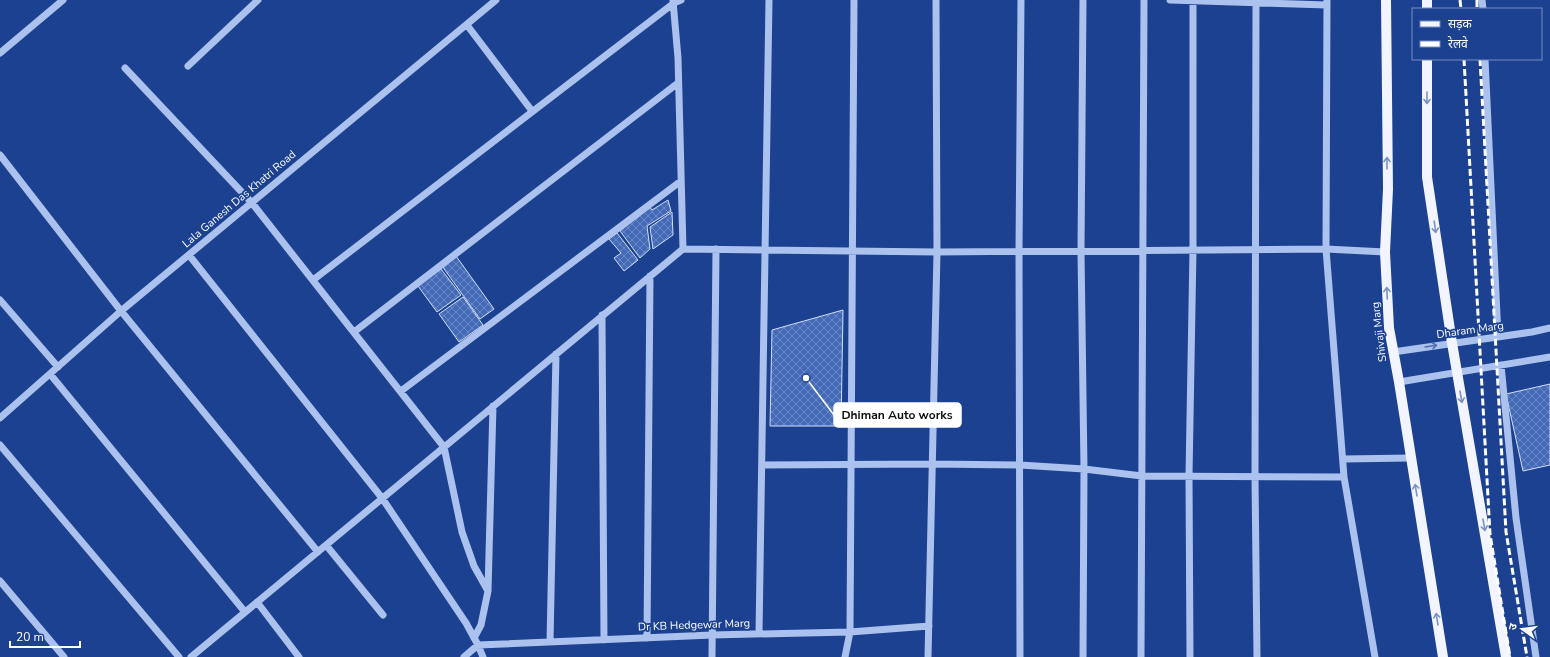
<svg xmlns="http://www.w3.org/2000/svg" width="1550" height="657" viewBox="0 0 1550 657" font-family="'Nunito Sans','Noto Sans Devanagari',sans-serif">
<defs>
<pattern id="building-cross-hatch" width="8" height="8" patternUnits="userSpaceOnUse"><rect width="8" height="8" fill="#446ab7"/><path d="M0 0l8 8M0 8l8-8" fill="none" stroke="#6988c5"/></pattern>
</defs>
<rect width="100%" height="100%" fill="#1c4190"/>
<!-- building -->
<path fill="url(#building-cross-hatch)" stroke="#d1dffa" d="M668 200 671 211 647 226 650 249 640 258 620 231 650 207 652 210Z
M672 212 673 235 653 249 650 227Z
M617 233 638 260 624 271 614 258 621 253 609 239Z
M456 256 494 309 480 319 442 266Z
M441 269 461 295 437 312 418 286Z
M463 297 483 325 459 342 439 314Z
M843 310 841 426H770L772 330Z
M1550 384V465L1523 471 1506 394Z"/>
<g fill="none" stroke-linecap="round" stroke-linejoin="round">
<!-- minor -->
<path stroke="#abc1ee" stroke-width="7" d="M1083 0 1081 251 1084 469 1083 657
M1170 0 1327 5
M1256 0 1255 477 1257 657
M1327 0 1326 249 1344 477 1375 657
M1482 0 1483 9
M673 1 678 58 683 249
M467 25 532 111
M0 53 63 0
M1485 59 1498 337
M188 66 258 0
M125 68 252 203 444 447 462 532 474 566 488 591
M0 155 121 311 318 552
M189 255 382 498 466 623 478 645 483 657
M313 280 674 3 681 0
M0 300 58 367
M602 315 604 640
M354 332 678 83
M1393 352 1532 332 1550 328
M1501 365 1516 518 1536 657
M50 374 245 612
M1399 382 1550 357
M401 391 681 181
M0 418 121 311 496 0
M0 445 179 657
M1343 459 1411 458
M762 465 932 464 1020 465 1084 469 1142 476 1344 477
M326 545 383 615
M0 581 64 657
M257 602 299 657
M759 634 769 0
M474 638 481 625 488 591 493 406
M647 638 650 276
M550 642 556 354
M191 657 683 249 937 252 1326 249 1385 252
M464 657 478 645 712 635 850 632 929 626
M712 657 716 249
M845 657 850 632 854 0
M928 657 937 252 936 0
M1020 657 1019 251 1021 0
M1141 657 1144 0
M1190 657 1189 476 1193 250V0"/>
<!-- major -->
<path stroke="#f2f5ff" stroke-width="10" d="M1386 0 1388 189 1385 252 1389 328 1399 382 1443 657
M1427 9V0
M1427 59V177L1452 343 1506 657"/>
<!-- rail -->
<path stroke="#fff" stroke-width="3" stroke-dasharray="7 3" stroke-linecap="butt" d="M1460 0 1461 9
M1477 0V9
M1464 59 1490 534 1510 657
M1480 59 1506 532 1527 657"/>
</g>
<!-- one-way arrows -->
<defs><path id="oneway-shaft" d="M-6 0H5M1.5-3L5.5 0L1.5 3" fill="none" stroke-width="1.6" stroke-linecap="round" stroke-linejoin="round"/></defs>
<g stroke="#7c92c2">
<use href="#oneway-shaft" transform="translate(1427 98) rotate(90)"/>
<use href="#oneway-shaft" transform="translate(1387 163) rotate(-90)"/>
<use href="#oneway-shaft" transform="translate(1435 227) rotate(82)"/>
<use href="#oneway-shaft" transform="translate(1387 293) rotate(-93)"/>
<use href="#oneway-shaft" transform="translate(1461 397) rotate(80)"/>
<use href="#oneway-shaft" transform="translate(1416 490) rotate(-99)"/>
<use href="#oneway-shaft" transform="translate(1484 525) rotate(80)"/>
<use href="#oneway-shaft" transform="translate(1437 619) rotate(-99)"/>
</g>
<use stroke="#4e6eb1" href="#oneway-shaft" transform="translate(1431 346) rotate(-9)"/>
<g text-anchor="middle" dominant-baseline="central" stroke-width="3.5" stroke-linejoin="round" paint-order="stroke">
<!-- street labels -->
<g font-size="11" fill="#fff" stroke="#1c4190">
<text transform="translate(239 199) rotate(-40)">Lala Ganesh Das Khatri Road</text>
<text transform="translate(1470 330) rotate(-8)">Dharam Marg</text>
<text transform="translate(1379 332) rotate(-97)">Shivaji Marg</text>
<text transform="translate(694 625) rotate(-2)">Dr KB Hedgewar Marg</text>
</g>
</g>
<!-- callouts -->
<path fill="none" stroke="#fff" stroke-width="1.5" d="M806 378L834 415"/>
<circle fill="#fff" stroke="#1c4190" stroke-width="1.5" cx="806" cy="378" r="4"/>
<rect fill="#fff" stroke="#fff" stroke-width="1.5" x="834" y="403" width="127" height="24" rx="4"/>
<g font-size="12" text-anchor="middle" font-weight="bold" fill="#111">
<text x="897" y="419">Dhiman Auto works</text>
</g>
<!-- legend -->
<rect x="1412" y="8" width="130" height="52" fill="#1c4190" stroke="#778dbc"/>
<rect x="1420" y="21" width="20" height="6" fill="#f2f5ff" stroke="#778dbc"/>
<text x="1448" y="28" font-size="12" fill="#ffffff">सड़क</text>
<rect x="1420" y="41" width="20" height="6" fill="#ffffff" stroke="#778dbc"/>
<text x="1448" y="48" font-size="12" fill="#ffffff">रेलवे</text>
<!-- north arrow -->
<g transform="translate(1522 629) rotate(284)" stroke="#1c4190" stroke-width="3" paint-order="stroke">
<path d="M0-3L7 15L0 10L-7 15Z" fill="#ffffff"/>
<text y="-6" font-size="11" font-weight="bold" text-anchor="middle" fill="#ffffff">उ</text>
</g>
<!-- scale -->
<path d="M10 641v6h70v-6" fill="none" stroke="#ffffff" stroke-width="2"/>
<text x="16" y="641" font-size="12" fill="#ffffff" stroke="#1c4190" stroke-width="3" paint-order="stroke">20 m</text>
</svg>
